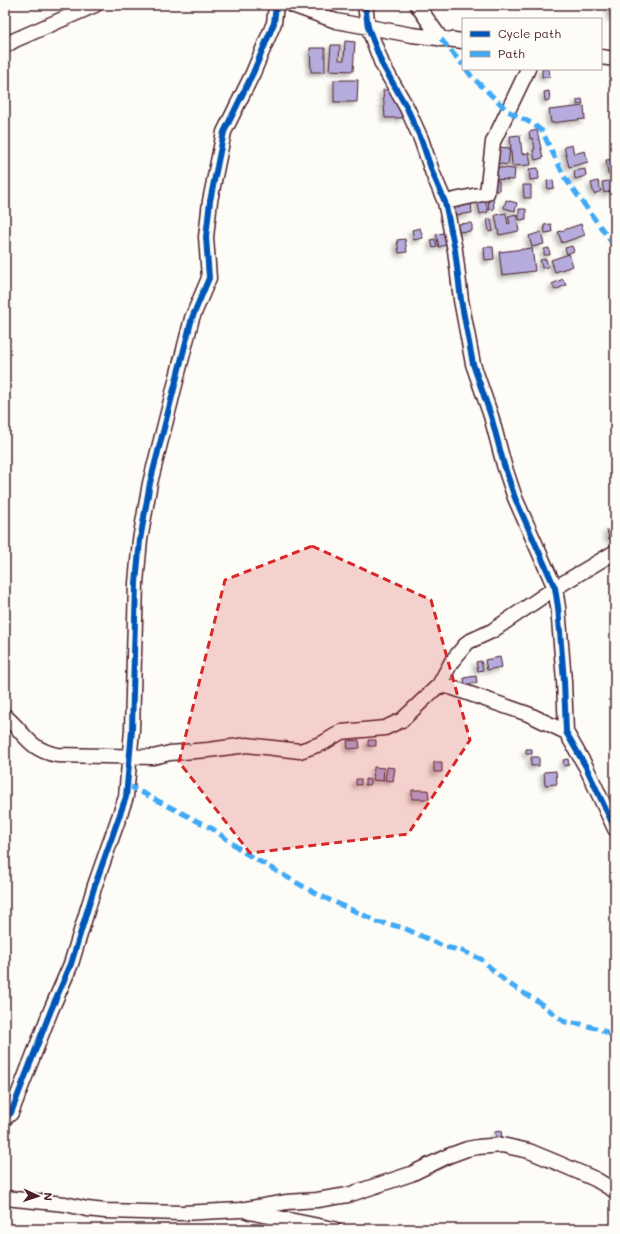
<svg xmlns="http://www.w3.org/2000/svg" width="620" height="1234" viewBox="0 0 620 1234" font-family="Mali,sans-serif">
<defs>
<filter id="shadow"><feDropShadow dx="-3.5" dy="3.5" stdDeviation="2" flood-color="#0004"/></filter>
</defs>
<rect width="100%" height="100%" fill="#fdfcf7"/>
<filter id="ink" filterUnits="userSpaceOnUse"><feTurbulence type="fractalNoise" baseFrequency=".025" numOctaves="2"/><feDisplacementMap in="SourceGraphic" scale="8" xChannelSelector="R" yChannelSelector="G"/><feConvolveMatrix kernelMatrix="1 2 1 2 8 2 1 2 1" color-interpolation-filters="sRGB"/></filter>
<g filter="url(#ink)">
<!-- building -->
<path fill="#b5abdc" stroke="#4a1f2b" filter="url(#shadow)" d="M609 5H615V16L611 17Z
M345 41 355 42 353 71 329 70 331 45H340L339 60H344Z
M310 48H325V72H311Z
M542 69H549L550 77H542Z
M334 80H358L357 102H334Z
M383 90H394L403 109V118H385Z
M549 91 550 100 545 101 544 92Z
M582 99 583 104 577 105V100Z
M584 106 585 119 551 123 549 110Z
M537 130 543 158 535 160 533 150 535 149 533 138 530 139 529 132Z
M520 135 522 154 529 153 531 165 512 166 510 136Z
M572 145 574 154 585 151 588 162 569 167 564 147Z
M497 147 510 148 508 165 495 163Z
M615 159V173L608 174 606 160Z
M494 167 515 169 514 180 493 179Z
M538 168 539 179 530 180 529 169Z
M585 169 586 176 575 179 574 171Z
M553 180 554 188 548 189 547 181Z
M615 180V190L604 193 602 182Z
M499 181V191H492V182Z
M598 181 601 191 594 194 591 183Z
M523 185H531V198H524Z
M485 198 488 212 480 214 477 199Z
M493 198 494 209 489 210 488 199Z
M506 200 517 203 515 211 504 208Z
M471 202 472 213 455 215 454 204Z
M519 209H526V219L519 220Z
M506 213 508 224 510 223 508 216 516 214 519 231 499 235 495 215Z
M487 219H491L493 231 489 232Z
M472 223V231L457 232V224Z
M551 224 552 232 545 233 544 225Z
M581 224 585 235 562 243 558 232Z
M420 228 423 238 414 240 412 230Z
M446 232 449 244 439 247 436 235Z
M541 232 544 244 532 247 529 236Z
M405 239 407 252 399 253 397 240Z
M435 239 437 247 433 248 431 240Z
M572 246 574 251 567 254 565 248Z
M484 247H493L494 259 485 260Z
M532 248 535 271 502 275 499 252Z
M549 248 550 255H544V249Z
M569 254 573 266 555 272 551 260Z
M546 259 548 267 542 268 540 260Z
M563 279 566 285 555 290 552 284Z
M613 528 615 538 609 539 607 530Z
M500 657 502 667 487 670 485 660Z
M481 661 483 670 478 671 476 662Z
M476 676 477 683 465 685 464 678Z
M359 740 360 748 348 749 347 741Z
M368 740H376V746H368Z
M526 749H532V754H526Z
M531 757H539V766H531Z
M568 759 569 765 564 766 563 760Z
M434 762H442V772H434Z
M374 767 384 768 383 781 373 780Z
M387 767 395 768 393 781 385 780Z
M556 771 557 784 545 785 544 772Z
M356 779H361V785H356Z
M365 779 370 780V785H365Z
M412 790H428L429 799H412Z
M501 1131 502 1137 496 1138 495 1132Z"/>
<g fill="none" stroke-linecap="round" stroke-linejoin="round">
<defs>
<path id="street" d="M292 5 336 21 412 35 463 41
M365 5 368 27 382 64 407 108 421 139 433 174 445 202 455 250 461 300 473 364 491 416 504 465 515 498 555 588 558 607 564 681 566 732 586 767 615 829
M417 5 441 39
M5 46 15 40 95 5
M601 57 615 59
M445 202 487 193 493 142 528 69
M439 685 450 687 528 714 566 732
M5 716C26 734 28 749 57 755L153 757 170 753 208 750 247 745 300 751 323 743 341 732 385 728 402 720 439 685 452 661 468 642 492 631 555 588 615 552
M5 1118 11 1113 51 1010 71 964 95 885 126 797 132 730 136 583 140 540 150 483 192 318 209 278 206 237 210 201 224 132 253 73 274 23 276 5
M5 1198 65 1204 87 1209 105 1211 182 1213 240 1210 287 1202 317 1200 348 1195 411 1174 448 1156 467 1149 478 1147 502 1145 529 1151 558 1163 595 1179 615 1191
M249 1212 334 1229"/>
</defs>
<!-- street casing -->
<use href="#street" stroke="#4a1f2b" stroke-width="17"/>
<!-- street -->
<use href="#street" stroke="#fdfcf7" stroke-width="14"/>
<!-- quiet -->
<path stroke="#3fa9f5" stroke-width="5" stroke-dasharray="10 5" stroke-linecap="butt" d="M441 39 463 65
M466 69 472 77 508 111 533 124 542 131 565 178 615 247
M127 785 213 829 245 853 306 888 323 897 370 918 375 922 389 924 404 928 445 947 460 950 481 959 505 981 520 991 536 1000 565 1022 581 1024 599 1029 615 1036"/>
<defs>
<path id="cycleway" d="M365 5 368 27 382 64 407 108 421 139 433 174 445 202 455 250 461 300 473 364 491 416 504 465 515 498 555 588 558 607 564 681 566 732 586 767 615 829
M5 1118 11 1113 51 1010 71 964 95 885 126 797 132 730 136 583 140 540 150 483 192 318 209 278 206 237 210 201 224 132 253 73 274 23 276 5"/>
</defs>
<!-- cycleway casing -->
<use href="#cycleway" stroke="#fdfcf7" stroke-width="8"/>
<!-- cycleway -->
<use href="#cycleway" stroke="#0057b8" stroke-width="6"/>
</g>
</g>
<!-- marked area -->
<path fill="#d62828" fill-opacity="0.2" stroke="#d62828" stroke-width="3" stroke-dasharray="8 5" stroke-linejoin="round" d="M312 546 431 600 470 740 408 834 250 853 179 762 225 580Z"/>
<!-- margin -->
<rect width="620" height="1234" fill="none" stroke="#fdfcf7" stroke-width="20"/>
<rect x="10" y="10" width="600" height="1214" fill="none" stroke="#4a1f2b" stroke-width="1.5" filter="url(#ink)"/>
<!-- legend -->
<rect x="462" y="18" width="140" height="52" fill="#fdfcf7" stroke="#b5a4a5"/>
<rect x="470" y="31" width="20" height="6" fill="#0057b8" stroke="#b5a4a5"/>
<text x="498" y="38" font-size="12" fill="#4a1f2b">Cycle path</text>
<rect x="470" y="51" width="20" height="6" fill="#3fa9f5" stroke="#b5a4a5"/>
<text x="498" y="58" font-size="12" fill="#4a1f2b">Path</text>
<!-- north arrow -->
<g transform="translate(38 1196) rotate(93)" stroke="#fdfcf7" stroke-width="3" paint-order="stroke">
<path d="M0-3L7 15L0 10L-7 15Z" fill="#4a1f2b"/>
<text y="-6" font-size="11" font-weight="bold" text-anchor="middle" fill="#4a1f2b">N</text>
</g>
</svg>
